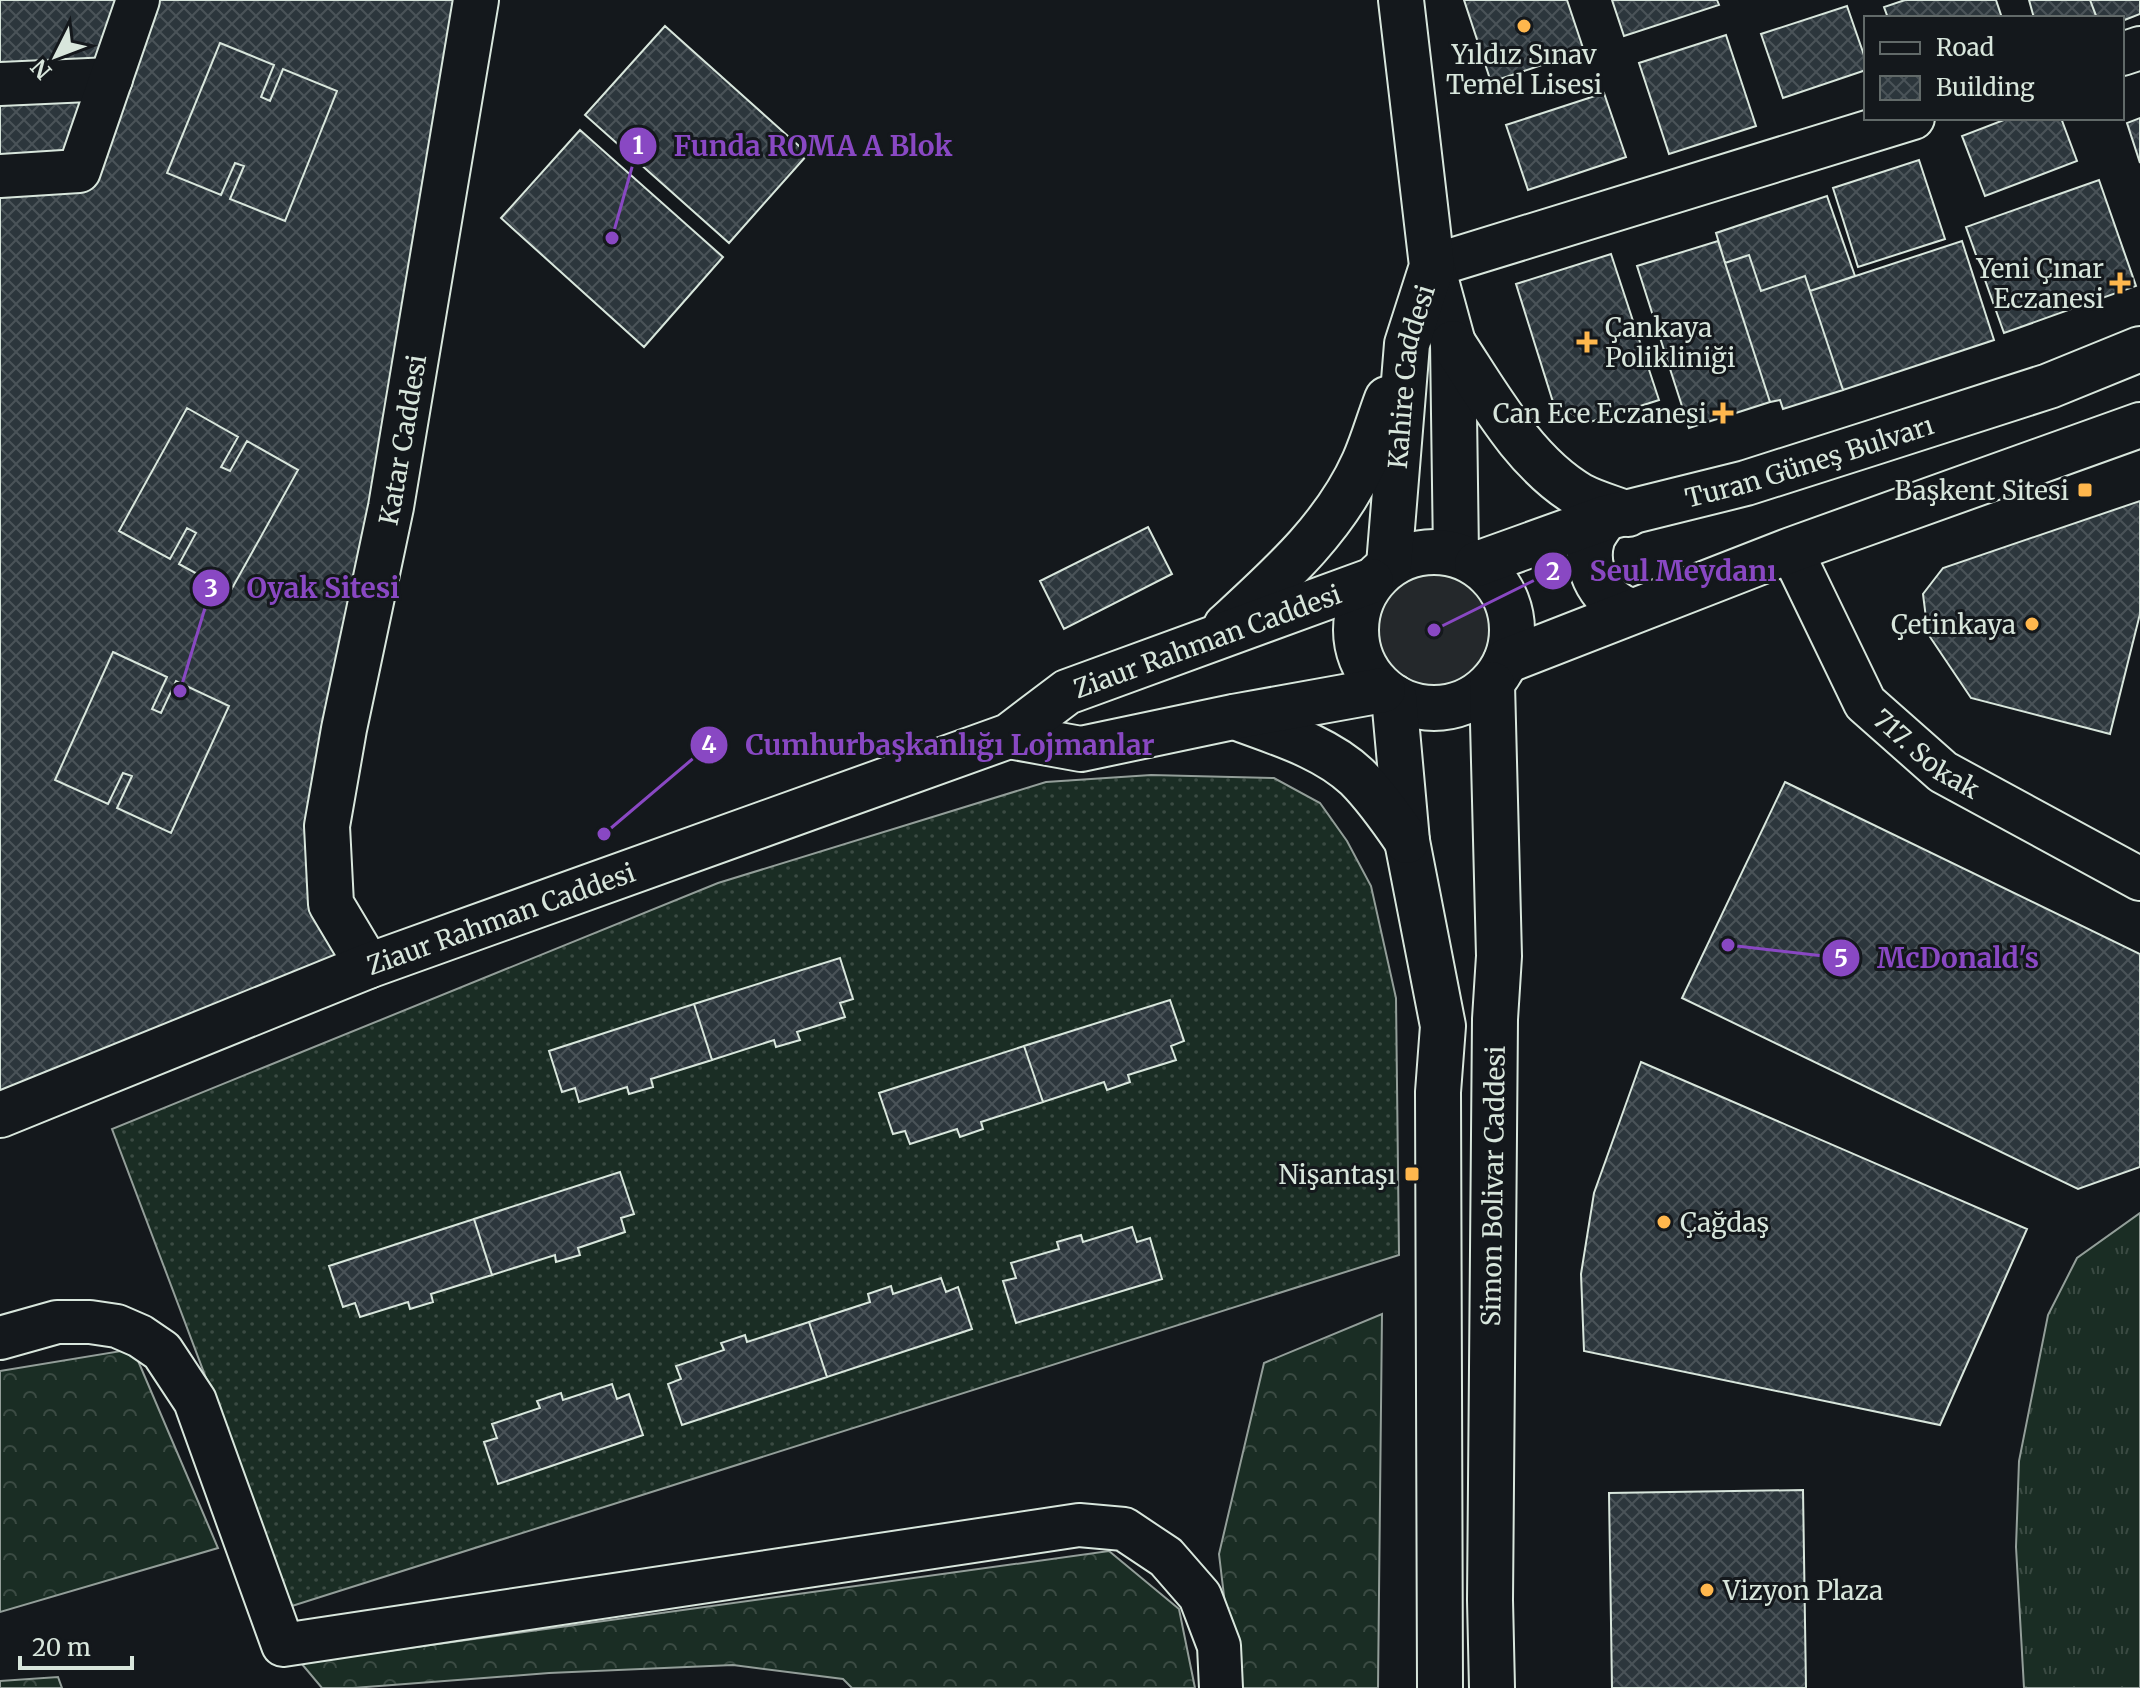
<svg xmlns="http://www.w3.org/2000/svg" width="2140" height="1688" viewBox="0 0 2140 1688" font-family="Merriweather,serif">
<defs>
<pattern id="grass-tufts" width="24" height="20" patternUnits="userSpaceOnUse" patternTransform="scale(2)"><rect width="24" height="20" fill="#1a2d24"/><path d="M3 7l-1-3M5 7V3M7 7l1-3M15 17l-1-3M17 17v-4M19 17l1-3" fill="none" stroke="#3b4b43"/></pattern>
<pattern id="forest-crowns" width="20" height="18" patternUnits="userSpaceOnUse" patternTransform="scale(2)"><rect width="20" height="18" fill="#1a2d24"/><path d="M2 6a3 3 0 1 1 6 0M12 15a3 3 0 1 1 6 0" fill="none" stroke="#3b4b43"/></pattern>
<pattern id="garden-dots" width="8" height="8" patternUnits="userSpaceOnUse" patternTransform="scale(2)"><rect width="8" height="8" fill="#1a2d24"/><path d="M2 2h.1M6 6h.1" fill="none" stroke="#3b4b43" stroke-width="1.8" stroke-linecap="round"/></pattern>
<pattern id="building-cross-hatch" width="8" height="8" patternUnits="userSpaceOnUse" patternTransform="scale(2)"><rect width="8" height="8" fill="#2c363c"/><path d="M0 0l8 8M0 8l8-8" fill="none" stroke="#4a5358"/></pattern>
</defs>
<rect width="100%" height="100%" fill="#14181c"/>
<!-- grass -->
<path fill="url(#grass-tufts)" stroke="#939e99" stroke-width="2" d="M2140 1213V1688H2024L2016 1547 2019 1461 2048 1315 2077 1258Z"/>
<!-- forest -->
<path fill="url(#forest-crowns)" stroke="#939e99" stroke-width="2" d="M1382 1314 1378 1688H1235L1219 1554 1264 1363Z
M133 1349 218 1548 0 1612V1371Z
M1109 1551 1179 1609 1195 1688H852L843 1679 733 1665 549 1673 353 1688H322L301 1663Z
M58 1677 62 1688H0V1681Z"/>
<!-- garden -->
<path fill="url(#garden-dots)" stroke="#939e99" stroke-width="2" d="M1151 775 1274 778 1320 803 1347 841 1371 886 1396 998 1399 1255 292 1606 112 1129 718 883 1046 782Z"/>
<!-- parking -->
<path fill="#24282b" stroke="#939e99" stroke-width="2" d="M1357 630a77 77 0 1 1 154 0a77 77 0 1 1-154 0Z"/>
<!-- building -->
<path fill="url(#building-cross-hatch)" stroke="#d8e6dc" stroke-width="2" d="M0 0H476L330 874 368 966 0 1115Z
M1464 0H1567L1584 51 1491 82Z
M1612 0H1717L1719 5 1624 36Z
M1905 0H1996L2002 18H1888L1884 7Z
M2029 0H2090L2096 16 2034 18Z
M2090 0H2140V14L2122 21V18H2097Z
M1847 6 1866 61V70L1783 98 1761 34Z
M665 26 808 154 729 243 585 115Z
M1726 35 1756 126 1669 154 1639 63Z
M220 43 274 65 261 97 270 101 283 69 337 91 285 221 230 199 244 166 235 163 221 195 167 173Z
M1604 93 1626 157 1528 190 1506 125Z
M2009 118H2061L2077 161 1985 196 1962 136Z
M2140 118V163L2127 123Z
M580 130 723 257 644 347 501 218Z
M1919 160 1945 239 1858 267 1833 188Z
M2099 180 2136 286 2004 333 1966 227Z
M1827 196 1855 276 1810 291 1805 276 1761 291 1749 255 1725 263 1716 233Z
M1718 241 1770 402 1689 428 1637 266Z
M1962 241 1994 340 1843 390 1810 291Z
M1611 254 1659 400 1587 423 1553 402 1516 284Z
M1749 255 1761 291 1805 276 1843 390 1783 409 1780 400 1770 402 1725 263Z
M187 408 238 437 221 467 230 471 247 441 298 470 230 592 179 564 196 533 187 528 170 559 119 531Z
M2140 501V614L2110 734 1971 698 1928 634 1923 594 1943 568Z
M1148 527 1172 574 1064 629 1040 581Z
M113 652 167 677 152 709 161 713 176 681 229 706 171 833 117 808 132 776 123 773 108 804 55 780Z
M1785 782 2140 954V1167L2078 1189 1682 998Z
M840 958 853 999 840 1003 845 1017 797 1032 800 1040 776 1047 774 1040 712 1060 694 1004Z
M1170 1000 1184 1041 1171 1046 1176 1060 1128 1075 1130 1082 1107 1090 1104 1082 1043 1102 1024 1046Z
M694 1004 712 1060 651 1079 653 1087 629 1094 627 1087 579 1102 575 1088 562 1092 549 1051Z
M1024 1046 1043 1102 981 1122 983 1129 960 1137 957 1129 910 1144 905 1131 893 1134 879 1093Z
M1641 1062 2027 1229 1940 1425 1584 1351 1581 1274 1594 1193Z
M620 1172 634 1214 621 1218 625 1232 578 1248 580 1255 556 1262 555 1255 492 1275 474 1219Z
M474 1219 492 1275 431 1294 433 1302 410 1309 408 1302 360 1317 355 1303 343 1307 329 1266Z
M1132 1227 1137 1242 1150 1238 1162 1279 1016 1323 1003 1281 1016 1278 1011 1263 1059 1249 1057 1242 1081 1235 1083 1242Z
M941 1278 946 1292 958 1287 972 1329 827 1377 809 1322 870 1302 868 1294 891 1286 893 1294Z
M809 1322 827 1377 682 1425 668 1384 681 1379 676 1366 724 1350 721 1343 745 1335 747 1342Z
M612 1384 617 1399 629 1394 643 1435 498 1484 484 1442 497 1438 492 1424 540 1408 537 1401 561 1393 563 1400Z
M1803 1490 1806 1688H1612L1609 1493Z"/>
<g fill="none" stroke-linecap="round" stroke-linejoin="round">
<defs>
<g id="minor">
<path d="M2122 54 2140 48"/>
<path d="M0 84 111 79"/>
<path d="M0 176 79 171 138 0"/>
<path d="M1432 266 1913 118"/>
<path id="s1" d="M1791 550 1865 703 1943 772 2140 879"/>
<path d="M0 1338 57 1322H90L117 1326 140 1336 162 1351 195 1401 283 1645 1079 1525 1124 1529 1166 1557 1200 1596 1219 1646 1221 1688"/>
</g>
<g id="major">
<path d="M1432 266 1453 343 1456 554"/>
<path d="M1453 343C1488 396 1525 464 1581 496 1596 504 1613 508 1628 514"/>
<path d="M1605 518C1601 525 1594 533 1592 540 1583 570 1603 602 1631 611"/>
<circle cx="1434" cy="630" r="78"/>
<path id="s2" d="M1477 564 1605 518 1746 483 1878 441 2049 386 2140 349"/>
<path id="s3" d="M1389 565 1407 344 1432 266 1401 0"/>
<path d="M1226 626C1278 578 1334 529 1364 462 1373 442 1379 420 1387 399"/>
<path d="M1506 661 1791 550 2140 425"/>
<path d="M1492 684 1499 956 1495 1019 1490 1600 1492 1688"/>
<path d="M1394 697 1407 841 1443 1026 1438 1092 1440 1688"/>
<path d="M1235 717C1277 733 1324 746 1357 777 1376 796 1392 819 1407 841"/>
<path d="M1009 736 1081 749 1233 717 1383 690"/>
<path id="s4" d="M368 966 331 904 327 826 344 729 391 507 476 0"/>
<path id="s5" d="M0 1115 368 966 1009 736 1067 692 1371 581"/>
</g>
</defs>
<!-- minor casing -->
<use href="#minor" stroke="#d8e6dc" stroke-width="46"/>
<!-- major casing -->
<use href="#major" stroke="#d8e6dc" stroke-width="48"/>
<!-- minor -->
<use href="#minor" stroke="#14181c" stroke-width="42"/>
<!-- major -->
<use href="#major" stroke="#14181c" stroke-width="44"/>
</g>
<!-- markers -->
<g fill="#ffb74d" stroke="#14181c" stroke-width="3">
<circle cx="1524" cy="26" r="8"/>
<path d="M2116 271h8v8h8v8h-8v8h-8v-8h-8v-8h8z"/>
<path d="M1583 330h8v8h8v8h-8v8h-8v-8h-8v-8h8z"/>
<path d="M1719 401h8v8h8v8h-8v8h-8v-8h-8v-8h8z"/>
<rect x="2077" y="482" width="16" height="16" rx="4"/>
<circle cx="2032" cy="624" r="8"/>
<rect x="1404" y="1166" width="16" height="16" rx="4"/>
<circle cx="1664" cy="1222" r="8"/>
<circle cx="1707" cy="1590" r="8"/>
</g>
<g text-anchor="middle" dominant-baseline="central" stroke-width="6" stroke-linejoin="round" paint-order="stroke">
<!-- poi labels -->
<g font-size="26" fill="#d8e6dc" stroke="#14181c" text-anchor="end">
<text x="1524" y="54" text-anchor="middle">Yıldız Sınav<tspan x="1524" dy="30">Temel Lisesi</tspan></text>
<text x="2104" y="268">Yeni Çınar<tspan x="2104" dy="30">Eczanesi</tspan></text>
<text x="1605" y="327" text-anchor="start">Çankaya<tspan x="1605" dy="30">Polikliniği</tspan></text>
<text x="1707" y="413">Can Ece Eczanesi</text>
<text x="2069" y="490">Başkent Sitesi</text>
<text x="2016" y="624">Çetinkaya</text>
<text x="1396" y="1174">Nişantaşı</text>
<text x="1680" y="1222" text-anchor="start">Çağdaş</text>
<text x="1723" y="1590" text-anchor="start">Vizyon Plaza</text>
</g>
<!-- street labels -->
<g font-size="26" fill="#d8e6dc" stroke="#14181c">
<text stroke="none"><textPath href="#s3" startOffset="190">Kahire Caddesi</textPath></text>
<text stroke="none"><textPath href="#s4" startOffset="544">Katar Caddesi</textPath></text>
<text stroke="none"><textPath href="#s2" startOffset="348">Turan Güneş Bulvarı</textPath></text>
<text stroke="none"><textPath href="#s5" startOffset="1300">Ziaur Rahman Caddesi</textPath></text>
<text stroke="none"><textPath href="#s1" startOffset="250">717. Sokak</textPath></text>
<text stroke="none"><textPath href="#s5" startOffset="538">Ziaur Rahman Caddesi</textPath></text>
<text transform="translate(1493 1186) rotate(-89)">Simon Bolivar Caddesi</text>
</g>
</g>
<!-- callouts -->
<path fill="none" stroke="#8948c3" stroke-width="3" d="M612 238L638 146M1434 630L1553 571M180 691L211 588M604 834L709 745M1728 945L1841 958"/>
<g fill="#8948c3" stroke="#14181c" stroke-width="3">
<circle cx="612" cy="238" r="8"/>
<circle cx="1434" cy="630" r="8"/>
<circle cx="180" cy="691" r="8"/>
<circle cx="604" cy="834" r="8"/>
<circle cx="1728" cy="945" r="8"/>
<circle cx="638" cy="146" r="20"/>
<circle cx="1553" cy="571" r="20"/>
<circle cx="211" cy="588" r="20"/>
<circle cx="709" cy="745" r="20"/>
<circle cx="1841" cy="958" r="20"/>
</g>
<g font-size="24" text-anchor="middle" font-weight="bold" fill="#fff">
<text x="638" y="154">1</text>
<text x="1553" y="580">2</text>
<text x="211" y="597">3</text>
<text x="709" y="753">4</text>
<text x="1841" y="967">5</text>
</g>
<g font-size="28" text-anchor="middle" font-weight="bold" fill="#8948c3" stroke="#14181c" stroke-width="6" stroke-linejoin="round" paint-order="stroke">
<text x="813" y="156">Funda ROMA A Blok</text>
<text x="1683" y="581">Seul Meydanı</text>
<text x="323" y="598">Oyak Sitesi</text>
<text x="950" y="755">Cumhurbaşkanlığı Lojmanlar</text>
<text x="1958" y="968">McDonald's</text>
</g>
<!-- legend -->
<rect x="1864" y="16" width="260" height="104" fill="#14181c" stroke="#626a69" stroke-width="2"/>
<rect x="1880" y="42" width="40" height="12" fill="#14181c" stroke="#626a69" stroke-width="2"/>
<text x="1936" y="56" font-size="24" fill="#d8e6dc">Road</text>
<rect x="1880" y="76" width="40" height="24" fill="url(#building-cross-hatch)" stroke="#626a69" stroke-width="2"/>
<text x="1936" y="96" font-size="24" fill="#d8e6dc">Building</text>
<!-- north arrow -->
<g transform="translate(56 56) rotate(228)" stroke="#14181c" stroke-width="6" paint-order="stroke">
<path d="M0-6L14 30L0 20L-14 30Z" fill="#d8e6dc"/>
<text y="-12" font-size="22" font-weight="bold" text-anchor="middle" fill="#d8e6dc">N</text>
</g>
<!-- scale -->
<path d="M20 1656v12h112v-12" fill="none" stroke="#d8e6dc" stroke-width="4"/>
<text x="32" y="1656" font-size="24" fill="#d8e6dc" stroke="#14181c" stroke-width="6" paint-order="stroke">20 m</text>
</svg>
